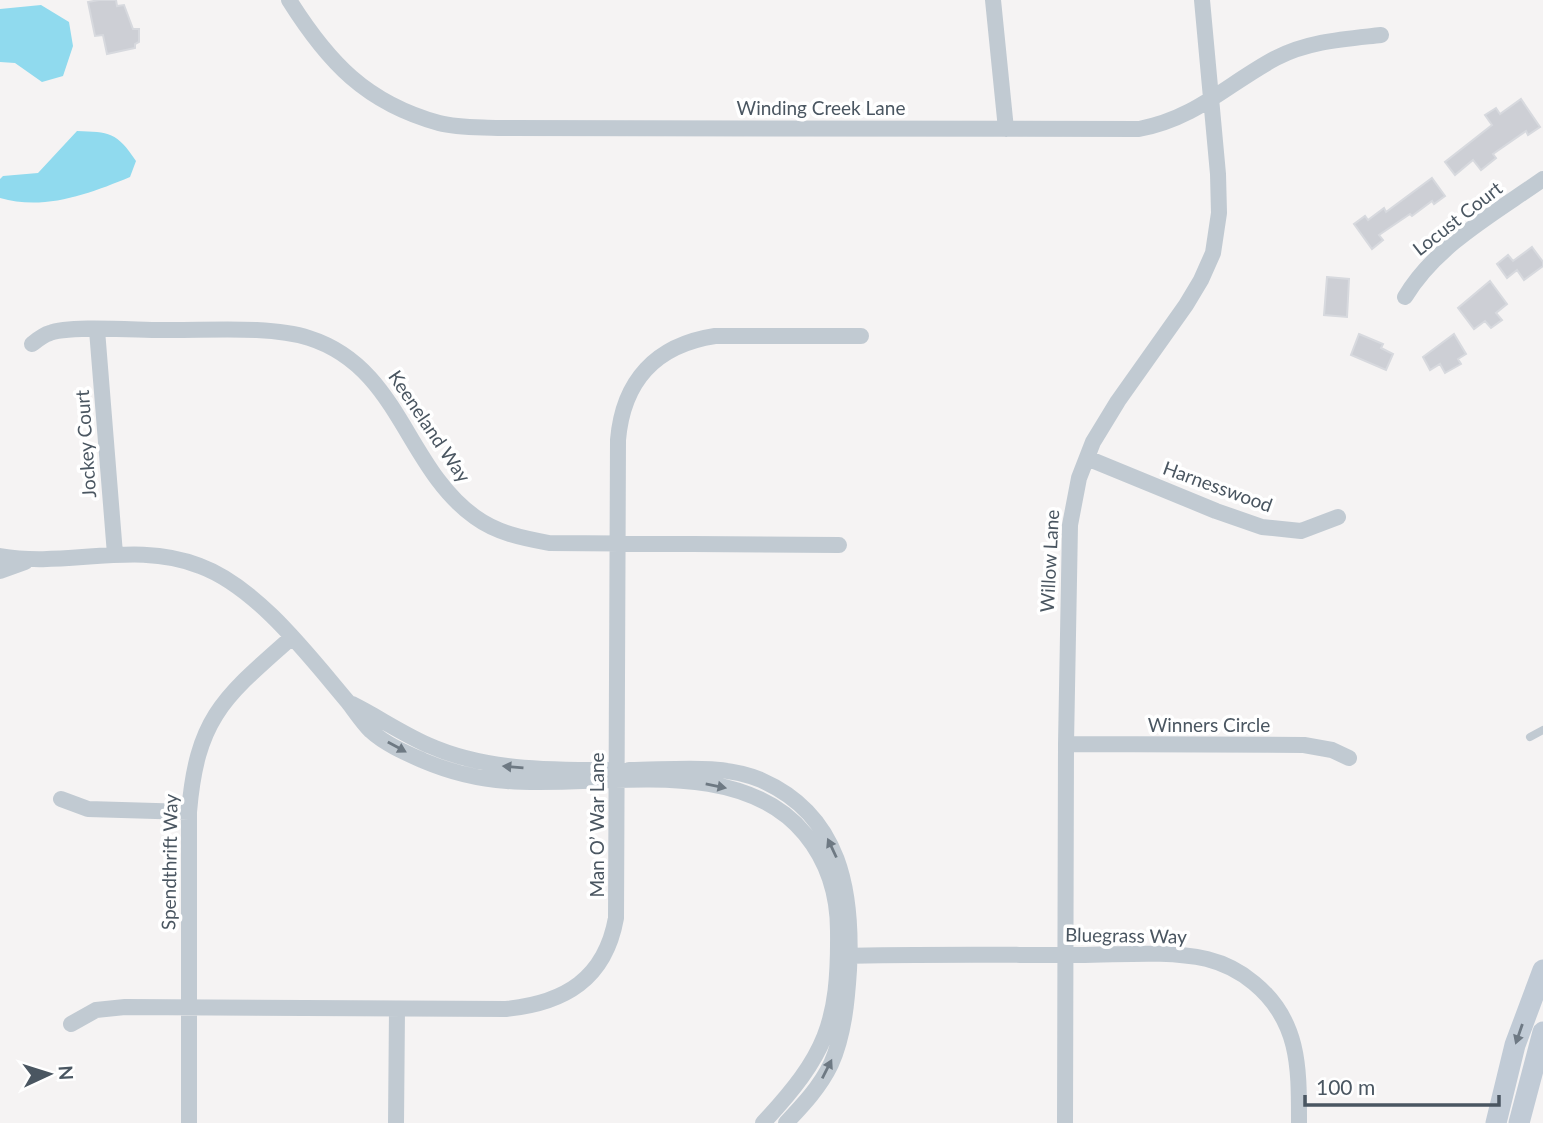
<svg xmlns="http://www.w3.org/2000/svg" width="1543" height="1123" viewBox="0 0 1543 1123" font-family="Lato,sans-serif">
<rect width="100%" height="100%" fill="#f5f3f3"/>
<!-- water -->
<path fill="#90daee" d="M41 5 69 22 73 46 63 76 42 82 15 63 0 62V9Z
M77 131C109 132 117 132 136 161L130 177C89 194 44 211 0 198V179L3 176 38 173Z"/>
<!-- building -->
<path fill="#cdcfd5" stroke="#d7d9de" stroke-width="2" d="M99 0H116L117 6 124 5 133 29H139V42L135 44V48L107 54 103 35 95 36 88 2Z
M1521 99 1540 127 1528 135 1526 131 1493 154 1496 158 1481 170 1473 160 1455 175 1445 162 1492 125 1485 115 1496 108 1500 114Z
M1432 178 1445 196 1434 204 1432 201 1412 216 1410 214 1379 235 1383 240 1372 249 1354 224 1365 216 1368 220 1384 208 1386 212Z
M1532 247 1543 262V266L1524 280 1517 270 1507 278 1497 264 1508 255 1513 261Z
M1327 277 1349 279 1347 317 1324 315Z
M1490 281 1507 304 1496 313 1502 320 1491 328 1485 321 1474 329 1458 308Z
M1359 334 1383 344 1381 348 1393 354 1386 370 1351 355Z
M1454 334 1466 354 1458 359 1461 364 1445 373 1440 364 1430 370 1423 357Z"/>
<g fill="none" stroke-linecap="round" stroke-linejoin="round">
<!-- lane -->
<path stroke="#c1cad2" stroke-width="8" d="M1530 737 1543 730"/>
<!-- street -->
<path stroke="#c1cad2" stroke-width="16" d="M289 0C328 62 366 103 439 123 458 128 478 127 498 128L1139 129C1197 118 1227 84 1276 58 1309 41 1345 39 1381 35
M993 0 1006 129
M1405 297C1436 245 1495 213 1543 179
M97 330 115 554
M32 344C37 340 43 335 50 333 69 325 136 330 161 330 203 331 269 325 309 338 400 367 405 467 475 517 497 533 522 538 549 543L839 545
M1087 458 1216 511 1262 527 1301 531 1338 517
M0 556C67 568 135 540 200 566 257 587 309 656 348 702 355 711 362 722 371 731 385 744 406 753 424 761 450 772 478 779 507 781 599 789 738 752 805 834 828 862 838 895 838 931 839 1024 826 1055 763 1123
M0 571 25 562
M352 704C378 717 401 733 428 745 484 770 546 770 607 770
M1066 744 1304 745 1332 750 1349 758
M629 770C672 770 721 763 761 780 841 815 853 892 849 970 847 1001 844 1035 831 1064 820 1087 803 1105 786 1123
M61 799 88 809 189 812
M841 956C920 954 1000 955 1079 955 1121 955 1166 950 1207 959 1223 963 1241 972 1254 983 1300 1021 1299 1068 1299 1123
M71 1024 96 1010 125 1007 506 1009C565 1003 605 979 616 918L618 440C623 381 656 345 715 336H861
M189 1123V812C197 718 223 698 291 638
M396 1123 397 1009
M1065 1123 1066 744 1070 525 1079 478 1093 442 1118 401 1186 305 1201 280 1213 253 1219 213 1218 174 1202 0"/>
<!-- secondary -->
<path stroke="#c1cbd6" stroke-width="21" d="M1496 1123 1515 1045 1543 970
M1519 1123 1543 1032"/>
</g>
<!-- one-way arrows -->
<defs><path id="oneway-solid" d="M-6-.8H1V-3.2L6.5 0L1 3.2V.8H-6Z" transform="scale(1.75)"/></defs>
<g fill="#6e7983">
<use href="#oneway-solid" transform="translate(397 747) rotate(29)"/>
<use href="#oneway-solid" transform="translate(513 767) rotate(-175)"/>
<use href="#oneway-solid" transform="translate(716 786) rotate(11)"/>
<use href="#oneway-solid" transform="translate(832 848) rotate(-115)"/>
<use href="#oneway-solid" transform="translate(827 1069) rotate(-63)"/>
</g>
<use fill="#6e7984" href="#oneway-solid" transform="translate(1519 1034) rotate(109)"/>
<g text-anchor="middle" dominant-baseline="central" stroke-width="7" stroke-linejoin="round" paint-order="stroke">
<!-- street labels -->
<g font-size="19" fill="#4a5661" stroke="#fff">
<text x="821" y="107">Winding Creek Lane</text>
<text transform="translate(1457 218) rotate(-38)">Locust Court</text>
<text transform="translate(430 426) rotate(56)">Keeneland Way</text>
<text transform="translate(85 444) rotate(-94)">Jockey Court</text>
<text transform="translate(1218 486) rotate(20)">Harnesswood</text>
<text transform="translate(1049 561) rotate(-87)">Willow Lane</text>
<text x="1209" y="724">Winners Circle</text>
<text transform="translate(596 825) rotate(-90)">Man O’ War Lane</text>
<text transform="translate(169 862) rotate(-89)">Spendthrift Way</text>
<text transform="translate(1126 935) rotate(1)">Bluegrass Way</text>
</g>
</g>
<!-- north arrow -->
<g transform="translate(49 1074) rotate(86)" stroke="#ffffff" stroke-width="5" paint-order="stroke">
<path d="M0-5L12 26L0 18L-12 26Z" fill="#4a5661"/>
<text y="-10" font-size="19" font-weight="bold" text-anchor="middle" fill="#4a5661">N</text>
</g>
<!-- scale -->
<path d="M1305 1095v10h194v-10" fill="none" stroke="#4a5661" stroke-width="3.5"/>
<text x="1316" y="1095" font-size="21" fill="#4a5661" stroke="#ffffff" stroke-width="5" paint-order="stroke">100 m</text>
</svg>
